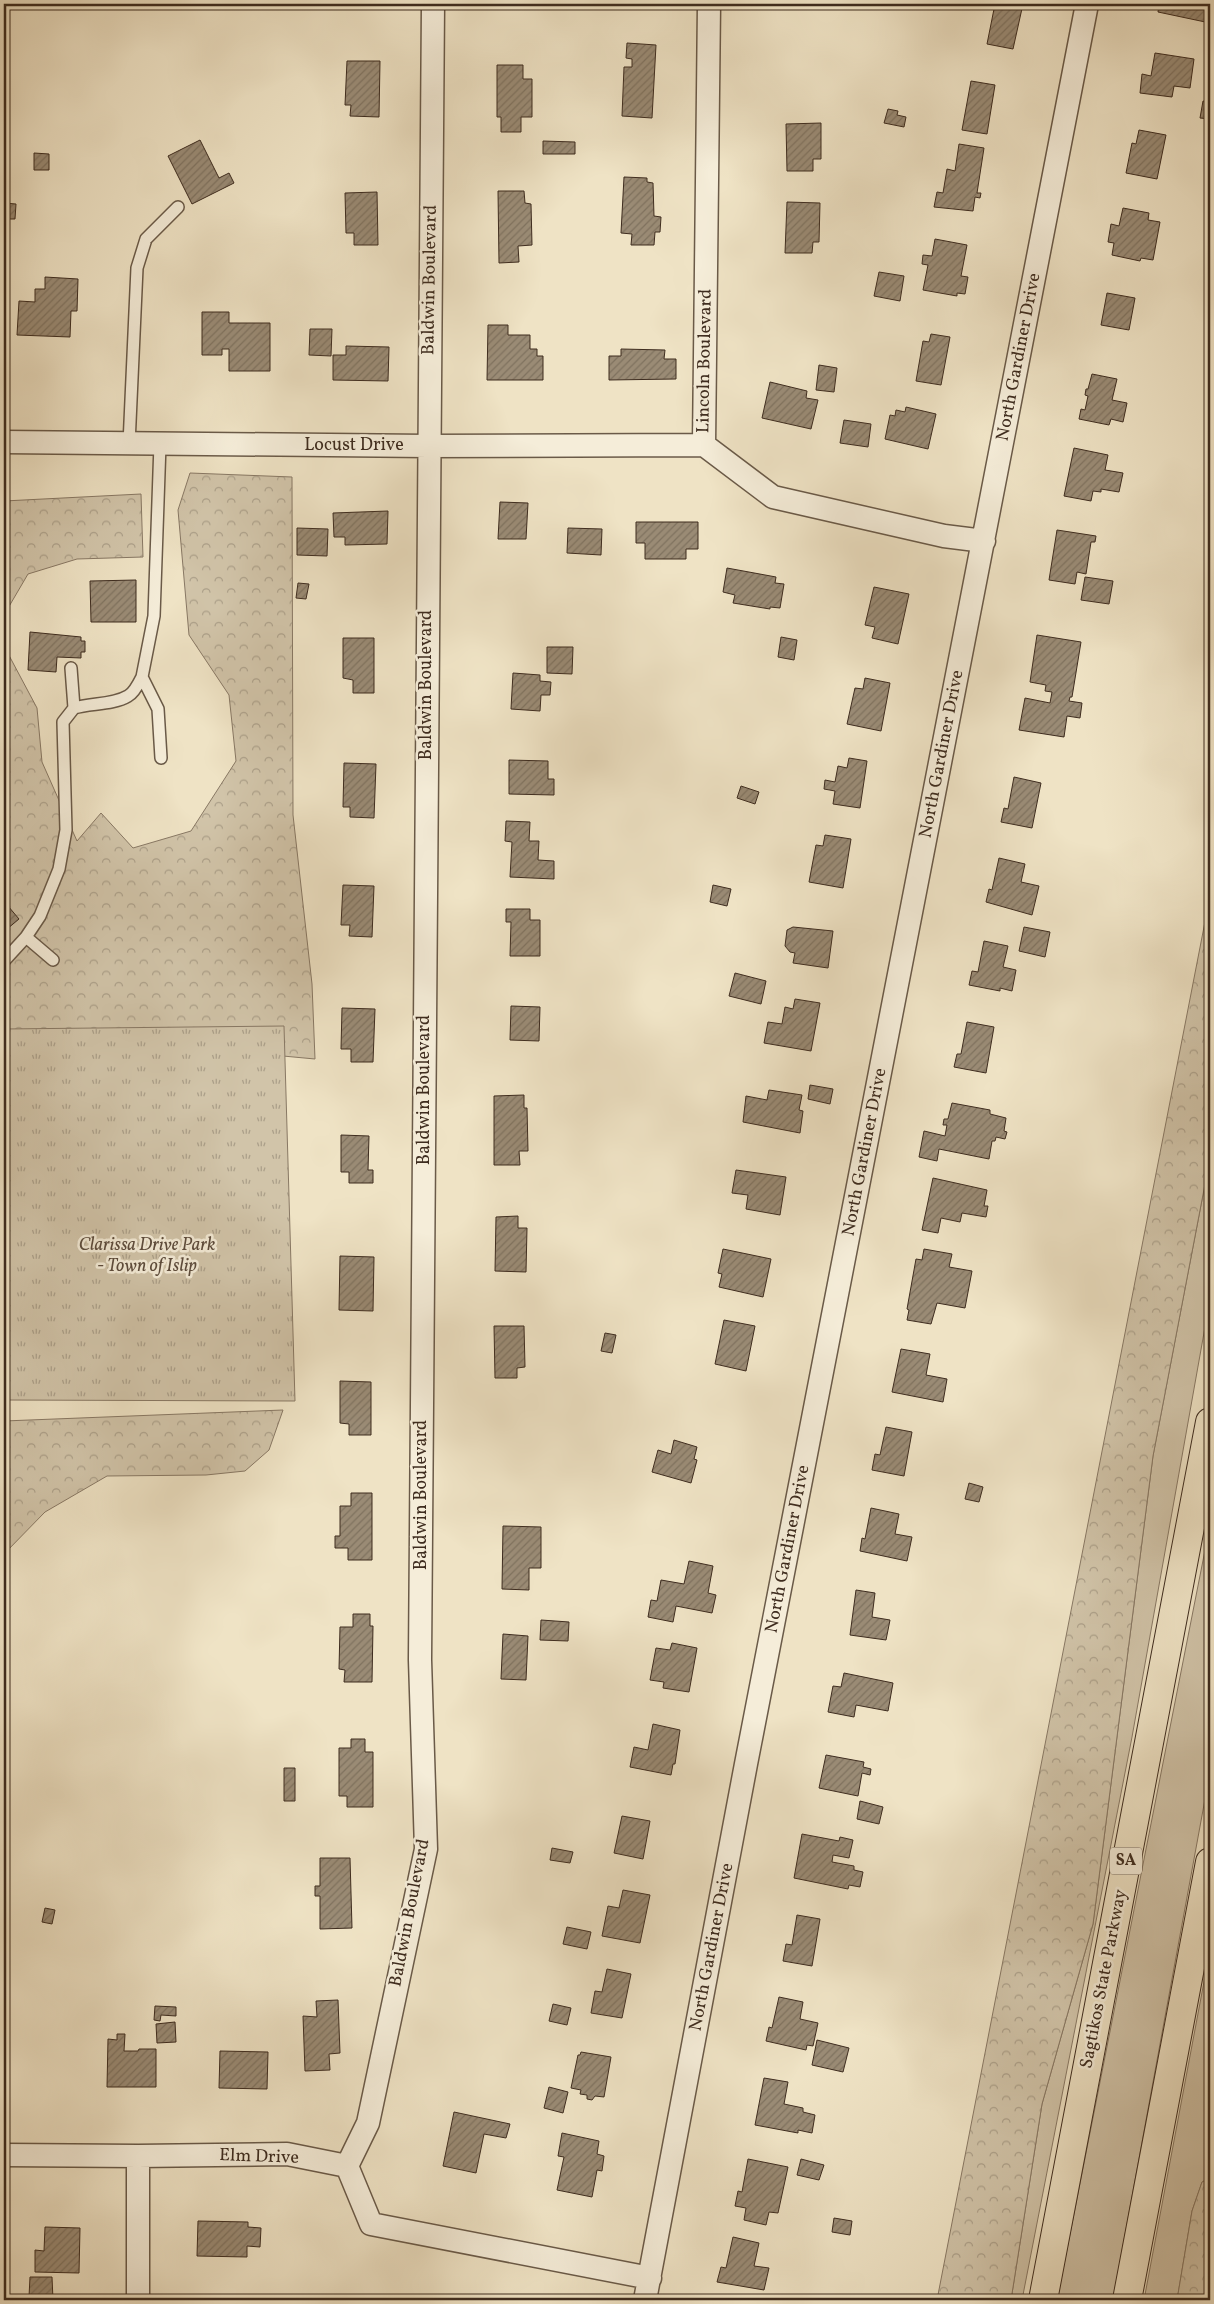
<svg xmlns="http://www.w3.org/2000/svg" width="1214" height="2304" viewBox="0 0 1214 2304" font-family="Vollkorn,serif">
<defs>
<pattern id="forest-crowns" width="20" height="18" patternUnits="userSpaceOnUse" patternTransform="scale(1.25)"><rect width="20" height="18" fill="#d1c4a9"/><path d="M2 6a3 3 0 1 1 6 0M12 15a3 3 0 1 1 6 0" fill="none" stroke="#ab9f89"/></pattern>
<pattern id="park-tufts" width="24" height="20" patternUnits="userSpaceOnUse" patternTransform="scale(1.25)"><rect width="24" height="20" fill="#d1c4a9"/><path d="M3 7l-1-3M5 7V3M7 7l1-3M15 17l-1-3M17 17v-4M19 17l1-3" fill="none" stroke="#ab9f89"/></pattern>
<pattern id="building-hatch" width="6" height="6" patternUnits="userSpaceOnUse" patternTransform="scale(1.25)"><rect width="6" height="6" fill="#9a8b75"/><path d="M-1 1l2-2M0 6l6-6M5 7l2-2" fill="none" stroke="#7f725f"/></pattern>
</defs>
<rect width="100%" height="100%" fill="#efe3c5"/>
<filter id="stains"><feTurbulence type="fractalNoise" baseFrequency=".004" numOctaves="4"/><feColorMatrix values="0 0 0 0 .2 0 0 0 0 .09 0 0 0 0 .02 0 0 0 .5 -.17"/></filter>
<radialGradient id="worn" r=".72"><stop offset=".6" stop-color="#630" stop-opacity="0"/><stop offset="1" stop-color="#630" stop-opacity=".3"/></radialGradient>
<!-- grass -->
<path fill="#d1c4a9" stroke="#887864" d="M1210 1158V1299L1132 1737 1022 2300H1011L1042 2104 1093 1924 1153 1456Z
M1210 1525V1772L1113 2300H1057Z
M1210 1950V2178L1202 2182 1192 2211 1177 2300H1144Z"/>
<!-- forest -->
<path fill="url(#forest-crowns)" stroke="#887864" d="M190 473 292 477 293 815 312 984 315 1059 4 1030V646L37 708 42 762 77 841 101 813 133 848 191 831 236 761 229 695 189 635 178 510Z
M141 494 143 557 77 559 28 574 4 615V501Z
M1210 896V1158L1153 1456 1093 1924 1042 2104 1011 2300H937Z
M283 1410 269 1450 245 1471 206 1475 107 1476 45 1512 4 1554V1421Z
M1210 2178V2300H1177L1192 2211 1202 2182Z"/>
<!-- park -->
<path fill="url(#park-tufts)" stroke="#887864" d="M284 1026 295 1401 4 1400V1029Z"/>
<!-- building -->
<path fill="url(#building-hatch)" stroke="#3e2c1f" d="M995 4H1023L1013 49 987 44Z
M1159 4H1210V23L1158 12Z
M627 43 656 45 652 118 622 116 624 67H632V59L626 58Z
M1155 53 1194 59 1190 88 1174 86 1172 97 1140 93 1142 74 1151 76Z
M347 61H380L379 117 350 116 351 105H345Z
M497 65H523V79H532V117H521V132H501V117H497Z
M971 81 995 85 987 134 962 130Z
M1203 101 1210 102V119L1200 118Z
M888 109 898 111 897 115 906 117 904 127 884 123Z
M821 123V159H813V171H787L786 124Z
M1139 130 1166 135 1157 179 1126 173 1132 143 1136 144Z
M200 140 219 178 229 173 234 183 192 204 168 156Z
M543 141 575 142V154H543Z
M959 144 984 148 977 193H981L980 198 975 197 973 211 934 207 937 192 943 193 947 169 955 171Z
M34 153 49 154V170H34Z
M624 177 647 178V182L653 183 654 216 661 217 660 232H655L654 245H631L632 234 621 233Z
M498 191H524L525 203 531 204 532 245 518 246 519 262 499 263Z
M377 192 378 245H354V233H346L345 193Z
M787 202 820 203 819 242H813L812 253H785Z
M4 203 16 204 15 219H4Z
M1123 208 1149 213 1148 220 1160 222 1153 260 1141 258 1140 261 1112 255 1114 243 1108 242 1111 224 1119 226Z
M935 239 967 245 961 276 968 277 965 294 957 293V296L923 290 928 265 922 264 923 255 932 256Z
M879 272 904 276 900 301 874 296Z
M45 277 78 279 77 311H71L70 337 17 335 19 301 35 302V289H45Z
M1107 293 1135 298 1129 330 1101 325Z
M202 312H229V323H270V371H229V349H222V355H202Z
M488 325H508V335H530V349H537V356H543V380H487Z
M310 329H332L331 356 309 355Z
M931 334 950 337 941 385 916 381 923 341 929 342Z
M346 346 389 347 388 381 333 380V355H346Z
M621 349 665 350 664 359H676V379L609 380V356H621Z
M819 365 837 368 834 392 816 390Z
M1092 374 1117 379 1112 400 1127 403 1123 422 1111 419 1109 425 1079 419 1081 409 1085 410 1088 396 1085 395 1086 389H1088Z
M770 382 807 391 806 398 818 400 811 429 762 418Z
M906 407 936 414 928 449 885 439 890 415 895 416 896 410 905 412Z
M844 420 871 424 868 447 840 443Z
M1074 448 1108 455 1105 470 1123 473 1119 492 1101 489V492L1093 491 1091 501 1064 496Z
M500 502 528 503 526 539H498Z
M388 511 387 544 345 545V537H334L333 513Z
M636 522H698V549H686V559H645V543H636Z
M297 528 328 529 327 556 297 555Z
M568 528 602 529 601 555 567 553Z
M1057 530 1096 536 1095 542H1091L1086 574 1077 572 1075 584 1049 580Z
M727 568 776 577 775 583 784 584 780 608 770 607V609L733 603 735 595 723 592Z
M1085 577 1113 581 1109 604 1081 600Z
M136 580V622H91L90 581Z
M298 583 309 584 306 599 296 598Z
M874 587 909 594 898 644 872 638 875 627 865 625Z
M30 632 81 637V641H85V652H81V658L57 657 56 672 28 670Z
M1037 635 1081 642 1072 697H1070L1069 701 1082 703 1080 718 1067 716 1064 737 1019 730 1025 698 1050 703 1052 692 1045 691 1046 685 1030 682Z
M781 637 797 640 794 660 778 657Z
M343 638H374V693H353V680L343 678Z
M547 647H573L572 674 547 673Z
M513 673 540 675V681L551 682 550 695H541L540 711 511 709Z
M865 678 890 683 881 731 847 724 855 688 863 689Z
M849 758 867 761 860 808 833 804 835 791 824 789 825 780 835 782 838 766 847 768Z
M509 760 548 761V779H554V795L509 794Z
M344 763 376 764 374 818 350 817V807H343Z
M1014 777 1041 783 1032 828 1001 822 1004 808 1008 809Z
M741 786 759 792 755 804 737 798Z
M506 821 530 822 529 841H539L538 860 554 861V879L510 877 512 842 505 841Z
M825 835 851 839 843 888 809 882 816 845 823 846Z
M999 858 1025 864 1021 882 1039 886 1032 915 986 902 989 889 992 890Z
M343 885 374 886 372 937 349 936 350 925H341Z
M713 885 731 889 727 906 710 902Z
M8 906 19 919 7 929 4 925V909Z
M506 909H530V920H540V956H510L511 922H506Z
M793 927 833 931 828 968 793 963 795 953 790 952 785 946 787 930Z
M1024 927 1050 932 1045 957 1019 951Z
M984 941 1008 946 1003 967 1016 970 1012 991 1000 988V991L969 985 972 971 978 972Z
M735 973 766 981 761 1004 729 996Z
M795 999 820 1003 811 1051 764 1043 768 1022 782 1024 785 1007 793 1009Z
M511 1006 540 1007 539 1041 510 1040Z
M342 1008 375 1009 373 1062H351V1049H341Z
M967 1022 994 1027 986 1073 954 1067 957 1054H961Z
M810 1085 833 1089 830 1104 808 1099Z
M769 1090 802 1095 799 1110 803 1111 800 1133 743 1122 746 1096 767 1100Z
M524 1095V1108H527L528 1151H519L520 1165H494V1096Z
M952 1103 990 1110V1114L1006 1118 1004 1131 1007 1132 1005 1139 996 1137 995 1141H992L989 1159 939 1149 937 1161 919 1157 924 1131 945 1136 947 1125H943L944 1119H948Z
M341 1135 369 1136 368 1170H373V1183H349V1172H341Z
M736 1170 786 1177 780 1215 746 1209 748 1195 732 1193Z
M933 1178 987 1190 984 1206H988L986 1217 962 1213 960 1222 941 1218 938 1233 922 1230Z
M518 1216V1228H527L526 1272 495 1271 496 1217Z
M723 1249 771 1259 763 1297 719 1287 722 1274 718 1273Z
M924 1249 952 1254 949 1267 972 1271 965 1308 937 1303 931 1324 907 1320 909 1310 907 1309 916 1259 922 1260Z
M340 1256 374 1257 373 1311 339 1310Z
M724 1320 755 1326 746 1371 715 1364Z
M494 1326H524L525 1367 517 1368V1378H495Z
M605 1333 616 1335 612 1353 601 1351Z
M901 1349 930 1354 926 1375 947 1379 943 1402 892 1392Z
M340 1381 371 1382V1435H349V1424L340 1423Z
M886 1427 912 1432 904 1476 872 1470 875 1454 880 1455Z
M674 1440 697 1447 694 1459 697 1460 691 1483 652 1472 658 1450 671 1454Z
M969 1483 983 1487 979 1502 965 1499Z
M351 1493H372V1560H348V1548H335V1536H340V1506H351Z
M871 1508 899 1514 895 1534 912 1537 907 1561 860 1551 862 1538 865 1539Z
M503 1526 541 1527V1568H529V1590L502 1589Z
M689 1561 713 1566 708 1593 716 1595 712 1613 676 1606 673 1622 648 1617 651 1600 657 1601 661 1580 684 1584Z
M856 1590 875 1593 872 1617 890 1620 886 1640 850 1635Z
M353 1614H370V1626H373L372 1682H344L345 1670 339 1669 340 1627H353Z
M541 1620 569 1622 568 1641 540 1640Z
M503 1634 528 1636 526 1680 501 1679Z
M672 1643 697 1648 689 1692 663 1688 664 1682 650 1680 656 1648 670 1650Z
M844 1673 893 1683 888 1711 856 1705 854 1717 828 1712 833 1686 841 1687Z
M653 1724 680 1730 675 1764H673L671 1775 630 1767 634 1747 648 1750Z
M351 1739H365V1752H373V1807H347V1796H339V1748H351Z
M826 1755 864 1762 863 1767 871 1769 870 1775 862 1773 858 1796 819 1788Z
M284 1768H295V1801H284Z
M860 1801 883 1807 879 1824 857 1819Z
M622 1816 650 1821 643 1859 614 1853Z
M802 1834 839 1841 840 1837 853 1840 849 1858 833 1855 832 1862 854 1866V1870L863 1872 860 1887 849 1885 848 1889 794 1878Z
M552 1848 573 1852 570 1863 550 1860Z
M320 1858H350L352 1928 320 1929V1896H315V1886H320Z
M623 1890 650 1895 640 1943 602 1936 608 1906 619 1908Z
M45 1908 55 1910 52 1924 42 1922Z
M797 1915 820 1919 812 1966 783 1961 786 1944 792 1945Z
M567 1927 591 1932 587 1949 563 1944Z
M607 1969 631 1974 622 2018 591 2013 595 1991 602 1992Z
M779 1997 803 2002 800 2019 818 2023 813 2046 807 2045 806 2050 766 2041 769 2027 772 2028Z
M338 2000 340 2053 329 2054 330 2070 305 2071 303 2016 317 2017 316 2001Z
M553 2004 571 2008 567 2025 549 2021Z
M155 2006 176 2007V2016L161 2015 160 2021 154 2020Z
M175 2022 176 2042 157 2043 156 2024Z
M117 2034H125L124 2051H138L139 2049H156V2087H107L108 2039 117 2040Z
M817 2040 849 2048 843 2072 812 2065Z
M220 2051 268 2052 267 2089 219 2088Z
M581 2052 611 2057 604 2097 595 2096 592 2100 587 2099V2095L580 2094 581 2090 571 2088 578 2055H580Z
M764 2078 788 2082 784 2104 803 2108V2112L815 2115 812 2133 798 2130V2133L755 2125Z
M549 2087 568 2092 563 2113 544 2108Z
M454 2112 510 2124 506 2138 484 2134 476 2173 443 2166Z
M562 2133 599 2141 597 2154 604 2156 602 2171 597 2170 592 2197 557 2190 564 2157 558 2156Z
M748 2159 788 2167 778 2213 769 2212 766 2225 744 2220 746 2208 735 2206 738 2191 742 2192Z
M801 2159 824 2165 819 2180 797 2175Z
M834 2218 852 2221 850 2235 832 2232Z
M198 2221 248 2222V2227L261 2228 260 2247 247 2246V2257L197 2256Z
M45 2227 80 2228 79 2273 35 2272V2250L44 2251Z
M733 2237 759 2243 754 2266 769 2268 764 2290 717 2282 721 2267 726 2268Z
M30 2277H52L53 2300H31V2297H29Z
M197 2297H232V2300H197Z"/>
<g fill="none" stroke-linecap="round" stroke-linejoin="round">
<defs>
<path id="lane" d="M129 444 137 268 146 239 178 207
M160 444 154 616 142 677 158 709 161 758
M71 668 74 708C91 703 113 705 128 696 134 693 139 683 142 677
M53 960 26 937 40 916 59 869 66 830 63 722 74 708
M4 961 26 937"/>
<path id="street" d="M709 4 704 445 773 497 944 536 984 541
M4 442 428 446 704 445
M4 2155 138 2156 287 2154 347 2166 371 2224 650 2278
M138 2156V2300
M347 2166 368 2123 426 1849 420 1660 433 4
M645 2300 746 1764 1087 4"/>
<path id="highway" d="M1043 2300 1210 1422
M1127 2300 1210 1862"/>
</defs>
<!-- lane casing -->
<use href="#lane" stroke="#6a5a48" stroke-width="14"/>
<!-- street casing -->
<use href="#street" stroke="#6a5a48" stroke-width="25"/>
<!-- highway casing -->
<use href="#highway" stroke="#3e2c1f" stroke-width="30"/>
<!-- lane -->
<use href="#lane" stroke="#f5edd9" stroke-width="11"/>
<!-- street -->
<use href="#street" stroke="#f5edd9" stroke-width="22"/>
<!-- highway -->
<use href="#highway" stroke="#efe3c5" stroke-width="28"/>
</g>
<g text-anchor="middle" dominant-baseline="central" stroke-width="5" stroke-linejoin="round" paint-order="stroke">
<!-- shield labels -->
<rect fill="#f5edd9" stroke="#756657" stroke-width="1" x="1110" y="1847.5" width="32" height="27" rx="4"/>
<g font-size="16" font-weight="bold" fill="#3e2c1f">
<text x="1126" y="1861">SA</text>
</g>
<!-- street labels -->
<g font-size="18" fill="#3e2c1f" stroke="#f5edd9">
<text transform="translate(430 280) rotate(-89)">Baldwin Boulevard</text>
<text transform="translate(1019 357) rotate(-79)">North Gardiner Drive</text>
<text transform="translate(705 361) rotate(-89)">Lincoln Boulevard</text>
<text x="354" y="445">Locust Drive</text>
<text transform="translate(426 685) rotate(-90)">Baldwin Boulevard</text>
<text transform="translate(942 754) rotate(-79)">North Gardiner Drive</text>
<text transform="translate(424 1090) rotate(-90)">Baldwin Boulevard</text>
<text transform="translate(865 1152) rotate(-79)">North Gardiner Drive</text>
<text transform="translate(421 1495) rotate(-90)">Baldwin Boulevard</text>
<text transform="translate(788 1549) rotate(-79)">North Gardiner Drive</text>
<text transform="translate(410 1913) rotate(-79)">Baldwin Boulevard</text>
<text transform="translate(712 1947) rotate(-79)">North Gardiner Drive</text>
<text transform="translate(1104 1979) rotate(-79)">Sagtikos State Parkway</text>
<text transform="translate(259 2157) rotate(2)">Elm Drive</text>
</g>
<!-- park labels -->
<g font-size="18" font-style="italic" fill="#5b4a3b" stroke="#f5edd9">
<text x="147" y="1245">Clarissa Drive Park<tspan x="147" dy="21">- Town of Islip</tspan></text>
</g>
</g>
<!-- margin -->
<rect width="1214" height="2304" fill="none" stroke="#efe3c5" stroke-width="20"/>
<rect x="5" y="5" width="1204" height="2294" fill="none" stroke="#3e2c1f" stroke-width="2.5"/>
<rect x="10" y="10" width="1194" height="2284" fill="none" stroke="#3e2c1f"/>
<rect width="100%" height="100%" filter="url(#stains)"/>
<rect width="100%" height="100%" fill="url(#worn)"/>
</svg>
